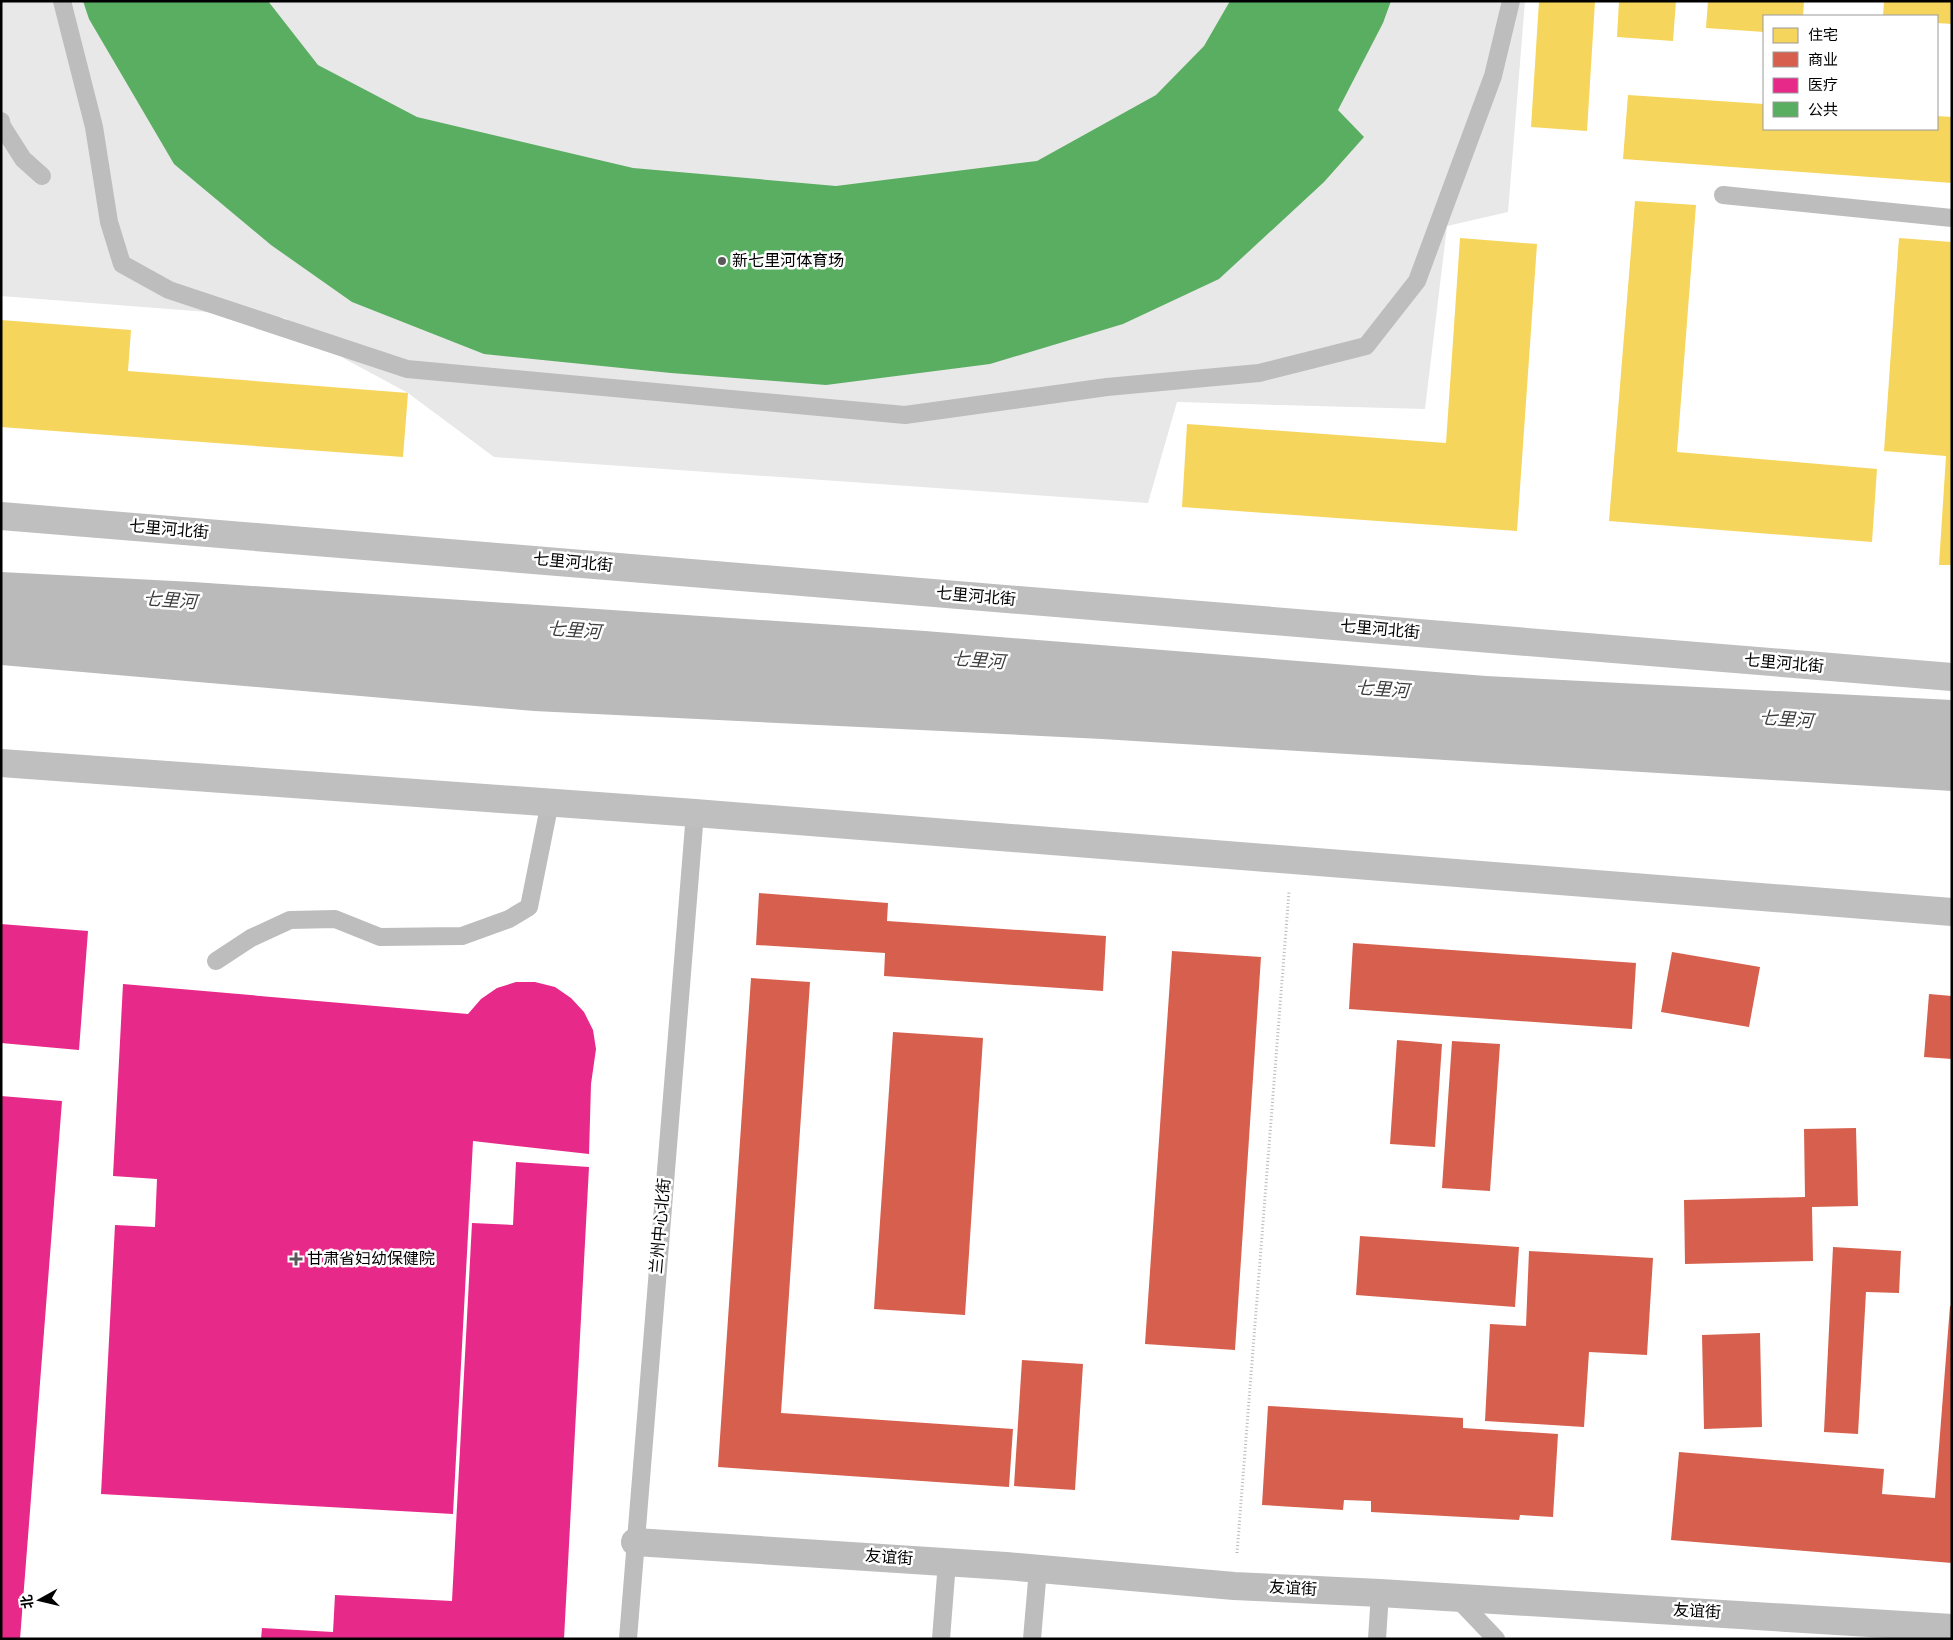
<svg xmlns="http://www.w3.org/2000/svg" width="1953" height="1640" viewBox="0 0 1953 1640" font-family="'Sofia Sans Condensed','Noto Sans SC',sans-serif">
<rect width="100%" height="100%" fill="#fff"/>
<!-- green -->
<path fill="#e8e8e8" d="M1 1H1525L1508 212 1447 226 1425 409 1177 402 1148 503 494 457 408 393 345 359 285 318 1 296Z"/>
<!-- water -->
<path fill="#bababa" d="M1 572 193 582 925 631 1486 676 1952 700V791L1102 739 534 711 1 665Z"/>
<!-- homes -->
<path fill="#f6d55c" d="M1539 1H1595L1587 131 1531 127Z
M1619 1H1676L1673 41 1617 37Z
M1708 1H1804L1803 16H1764V32L1706 28Z
M1884 1H1952V24L1937 23V16H1883Z
M1628 95 1764 104V129H1937V116L1952 117V183L1623 159Z
M1635 201 1696 205 1677 452 1877 469 1872 542 1609 521Z
M1460 238 1537 244 1517 531 1182 507 1187 424 1446 443Z
M1899 238 1952 242V565H1939L1946 456 1884 451Z
M1 320 131 330 128 371 408 393 403 457 1 427Z"/>
<!-- shops -->
<path fill="#d6604d" d="M759 893 888 903 887 921 1106 936 1103 991 884 976 885 953 756 945Z
M1353 943 1636 963 1632 1029 1349 1009Z
M1172 951 1261 957 1235 1350 1145 1344Z
M1672 952 1760 967 1749 1027 1661 1012Z
M751 978 810 982 781 1413 1013 1429 1009 1487 718 1467Z
M1929 994 1952 996V1059L1924 1057Z
M893 1032 983 1038 965 1315 874 1309Z
M1397 1040 1442 1044 1435 1147 1390 1144Z
M1452 1041 1500 1044 1490 1191 1442 1188Z
M1856 1128 1858 1206 1812 1207 1813 1261 1685 1264 1684 1200 1805 1197 1804 1129Z
M1360 1236 1519 1247 1515 1307 1356 1295Z
M1833 1247 1901 1251 1899 1293 1866 1292 1858 1434 1824 1432Z
M1529 1251 1653 1258 1647 1355 1589 1352 1584 1427 1485 1421 1490 1324 1526 1326Z
M1950 1306H1952V1563L1671 1540 1679 1452 1884 1469 1882 1494 1935 1498Z
M1760 1333 1762 1427 1704 1429 1702 1335Z
M1022 1360 1083 1364 1075 1490 1014 1486Z
M1268 1406 1463 1418V1428L1558 1434 1553 1517 1520 1515 1519 1520 1371 1512V1501L1344 1500 1343 1510 1262 1505Z"/>
<!-- health -->
<path fill="#e7298a" d="M1 924 88 931 79 1050 1 1043Z
M516 982H535L555 987 571 998 584 1012 593 1030 596 1049 591 1084 589 1154 473 1141 453 1514 101 1494 115 1225 155 1227 157 1179 113 1176 123 984 468 1014 481 999 497 988Z
M1 1096 62 1101 20 1639H1Z
M516 1162 589 1167 564 1639H261L262 1628 333 1632 335 1595 452 1601 472 1223 513 1225Z"/>
<!-- public -->
<path fill="#5aae61" d="M83 1H268L318 65 417 117 633 168 836 186 1037 161 1156 95 1204 46 1230 1H1391L1383 23 1338 110 1364 137 1324 182 1219 279 1123 324 990 364 826 385 671 373 484 354 352 302 271 245 174 164 89 19Z"/>
<g fill="none" stroke-linecap="round" stroke-linejoin="round">
<!-- path -->
<path stroke="#b8b8b8" stroke-width="3" stroke-dasharray="1 2.5" stroke-linecap="butt" d="M1237 1553 1289 892"/>
<!-- lane -->
<path stroke="#bdbdbd" stroke-width="18" d="M62 1 94 127 109 222 122 264 169 290 407 369 905 415 1107 387 1259 373 1366 346 1417 281 1493 76 1511 1
M1 121 2 126 23 159 42 176
M1723 195 1952 218
M216 961 251 938 290 920 335 919 380 937 462 936 509 919 529 907 550 802
M1457 1598 1496 1639
M628 1639 695 813
M941 1639 947 1562
M1032 1639 1038 1569
M1377 1639 1380 1593"/>
<!-- street -->
<path stroke="#bdbdbd" stroke-width="28" d="M635 1542 1006 1566 1234 1586 1380 1593 1952 1628"/>
<!-- secondary -->
<path stroke="#bfbfbf" stroke-width="28" d="M1 516 1952 677
M1 763 695 813 1952 912"/>
</g>
<!-- markers -->
<g fill="#595959" stroke="#fff" stroke-width="2">
<circle cx="722" cy="261" r="5"/>
<path d="M293.5 1251.5h5v5h5v5h-5v5h-5v-5h-5v-5h5z"/>
</g>
<g text-anchor="middle" dominant-baseline="central" stroke-width="5" stroke-linejoin="round" paint-order="stroke">
<!-- poi labels -->
<g font-size="16" fill="#000" stroke="#fff" text-anchor="start">
<text x="732" y="261">新七里河体育场</text>
<text x="307" y="1259">甘肃省妇幼保健院</text>
</g>
<!-- street labels -->
<g font-size="16" fill="#000" stroke="#fff">
<text transform="translate(169 530) rotate(5)">七里河北街</text>
<text transform="translate(573 563) rotate(5)">七里河北街</text>
<text transform="translate(976 597) rotate(5)">七里河北街</text>
<text transform="translate(1380 630) rotate(5)">七里河北街</text>
<text transform="translate(1784 664) rotate(5)">七里河北街</text>
<text transform="translate(661 1226) rotate(-85)">兰州中心北街</text>
<text transform="translate(889 1558) rotate(4)">友谊街</text>
<text transform="translate(1293 1589) rotate(3)">友谊街</text>
<text transform="translate(1697 1612) rotate(3)">友谊街</text>
</g>
<!-- water labels -->
<g font-size="18" font-style="italic" fill="#3e3e3e" stroke="#fff">
<text transform="translate(170 601) rotate(4)">七里河</text>
<text transform="translate(574 631) rotate(4)">七里河</text>
<text transform="translate(978 661) rotate(4)">七里河</text>
<text transform="translate(1382 690) rotate(4)">七里河</text>
<text transform="translate(1786 720) rotate(4)">七里河</text>
</g>
</g>
<!-- border -->
<rect width="1953" height="1640" fill="none" stroke="#000000" stroke-width="5"/>
<!-- legend -->
<rect x="1763" y="15" width="175" height="115" fill="#ffffff" stroke="#999999"/>
<rect x="1773" y="28" width="25" height="15" fill="#f6d55c" stroke="#999999"/>
<text x="1808" y="40" font-size="15" fill="#000000">住宅</text>
<rect x="1773" y="52" width="25" height="15" fill="#d6604d" stroke="#999999"/>
<text x="1808" y="65" font-size="15" fill="#000000">商业</text>
<rect x="1773" y="78" width="25" height="15" fill="#e7298a" stroke="#999999"/>
<text x="1808" y="90" font-size="15" fill="#000000">医疗</text>
<rect x="1773" y="102" width="25" height="15" fill="#5aae61" stroke="#999999"/>
<text x="1808" y="115" font-size="15" fill="#000000">公共</text>
<!-- north arrow -->
<g transform="translate(40 1600) rotate(262)" stroke="#ffffff" stroke-width="4" paint-order="stroke">
<path d="M0-4L9 19L0 12L-9 19Z" fill="#000000"/>
<text y="-8" font-size="14" font-weight="bold" text-anchor="middle" fill="#000000">北</text>
</g>
</svg>
